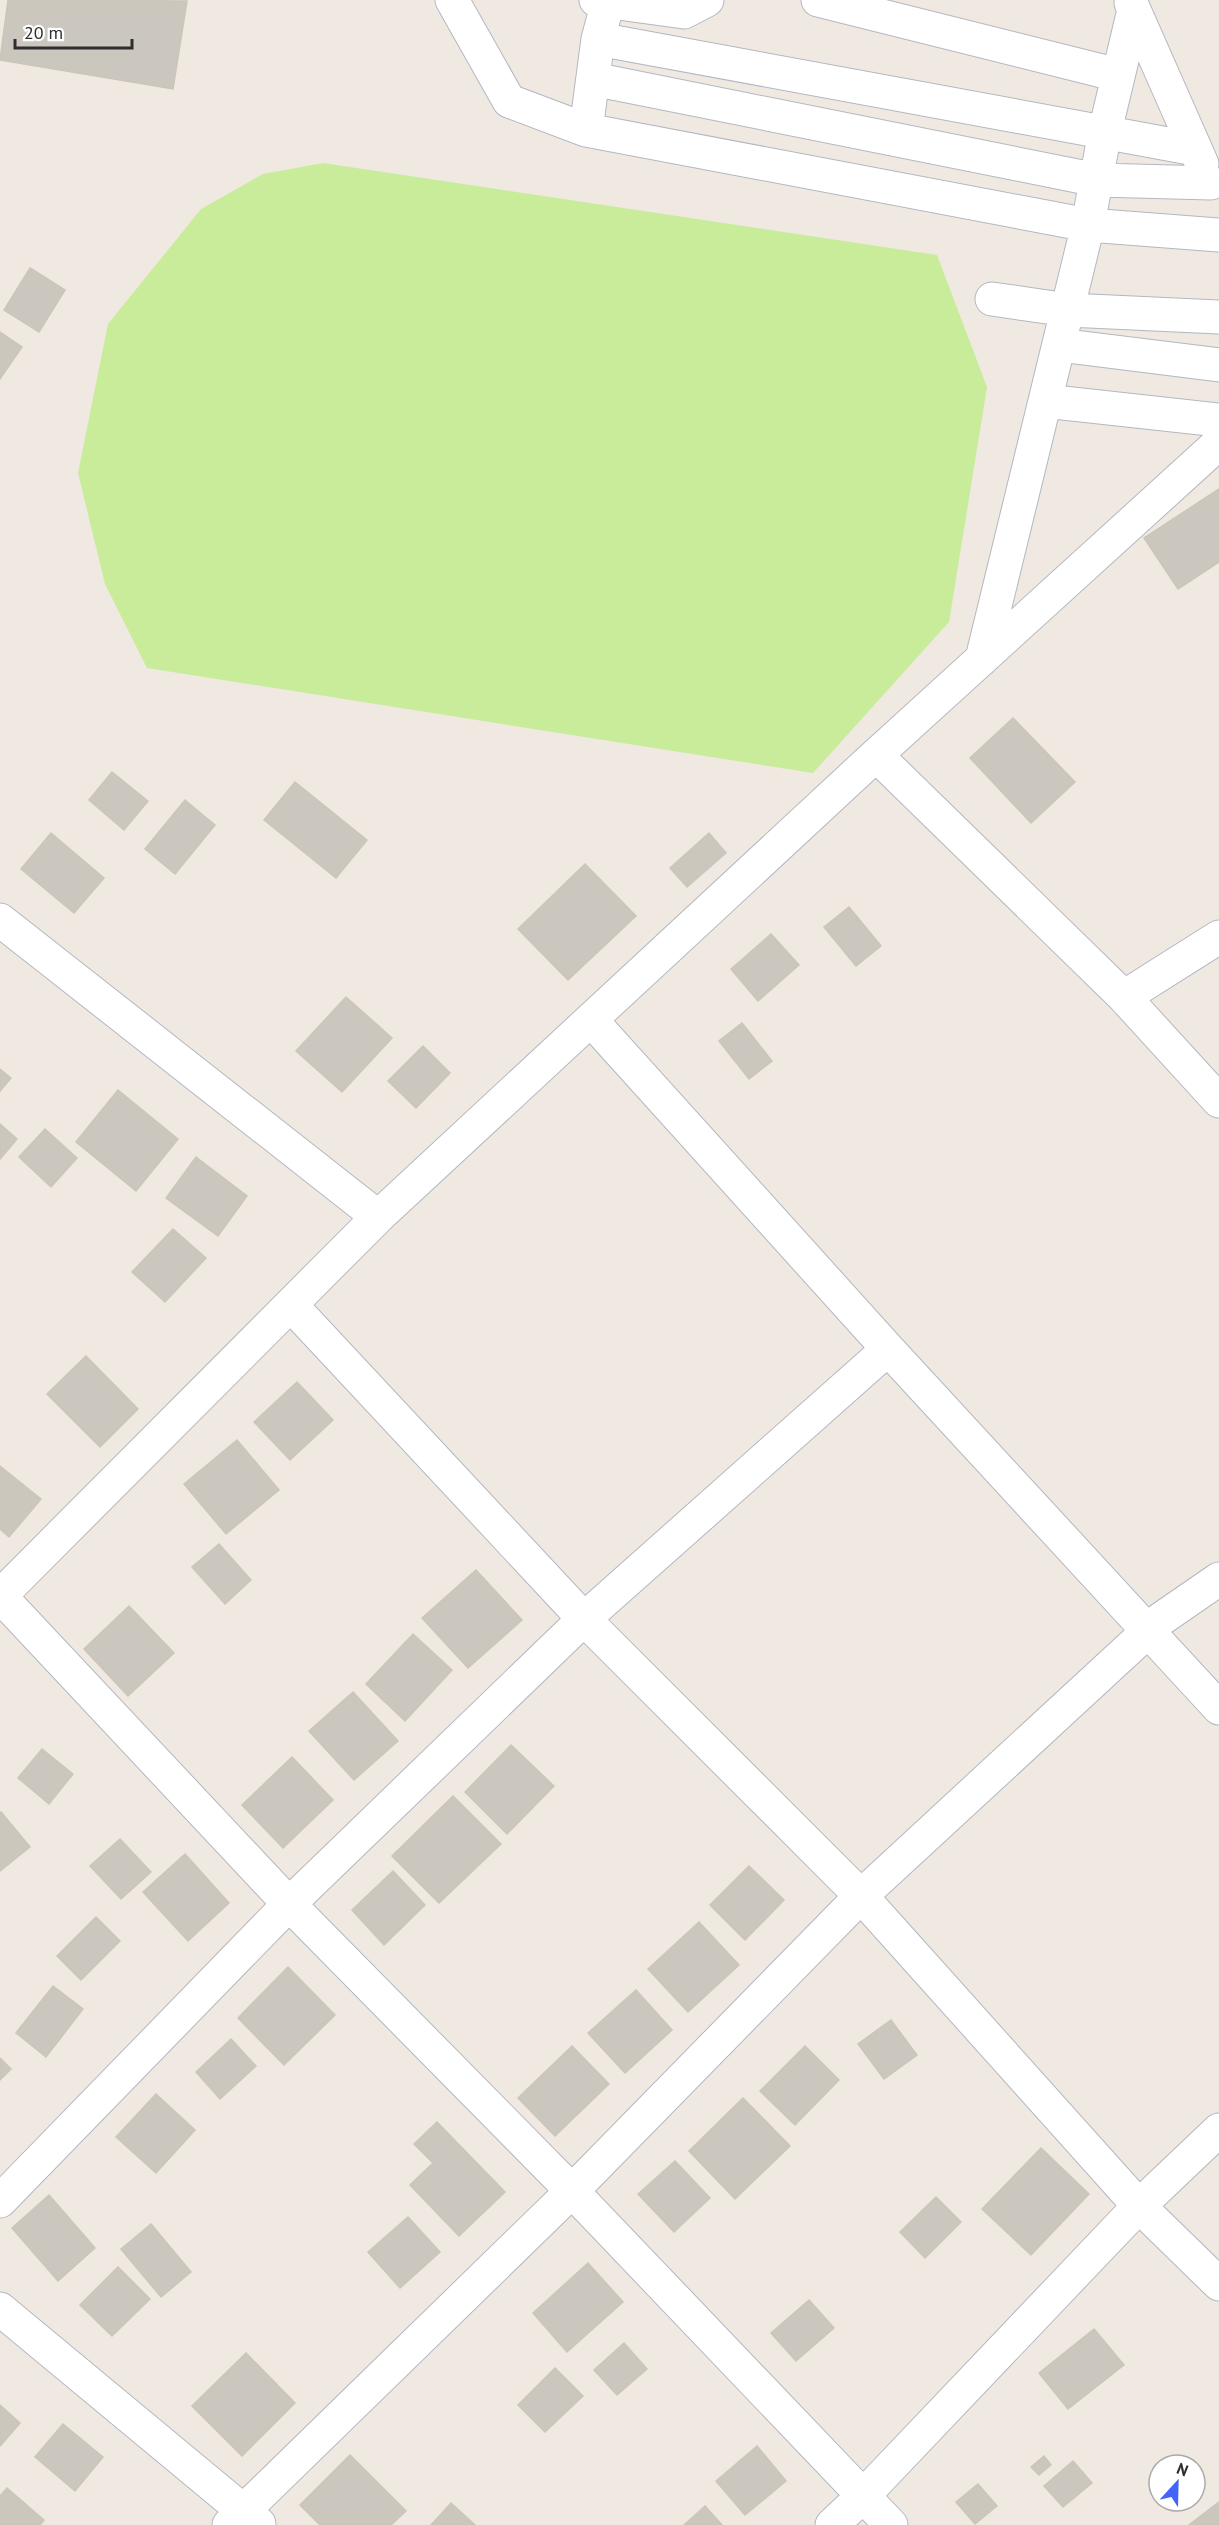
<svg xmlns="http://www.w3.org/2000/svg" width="1219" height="2525" viewBox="0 0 1219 2525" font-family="'PT Sans',sans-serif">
<rect width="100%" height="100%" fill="#efe9e1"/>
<!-- pitch -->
<path fill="#c9ec9a" d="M323 163 937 255 987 387 949 622 813 773 147 668 105 584 78 473 108 324 201 209 263 174Z"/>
<!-- building -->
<path fill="#cbc7bf" stroke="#cbc5ba" stroke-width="1.5" d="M8 0 187 1 173 89 0 60Z
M30 268 65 290 39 332 4 310Z
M0 332 22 347 0 379Z
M1219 489V562L1178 589 1144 538Z
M1013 718 1075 782 1031 823 970 758Z
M112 772 148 801 124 830 89 800Z
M295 782 367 840 336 878 264 820Z
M185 800 215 825 175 874 145 849Z
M51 833 104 878 74 913 21 869Z
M709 833 726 853 687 887 670 868Z
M585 864 636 916 568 980 518 929Z
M849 907 881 946 856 966 824 927Z
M771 934 799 965 758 1001 731 969Z
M346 997 392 1038 342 1092 296 1051Z
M742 1023 772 1061 749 1079 719 1041Z
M423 1046 450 1073 416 1108 388 1081Z
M0 1069 11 1078 0 1091Z
M118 1090 178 1139 136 1191 76 1142Z
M0 1124 17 1139 0 1159Z
M45 1129 77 1158 51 1187 19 1157Z
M196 1157 247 1196 218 1236 166 1198Z
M173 1229 206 1258 165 1302 132 1272Z
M86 1356 138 1409 100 1447 47 1394Z
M297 1382 333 1420 290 1460 254 1422Z
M237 1440 279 1490 226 1534 184 1484Z
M0 1466 41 1499 9 1537 0 1529Z
M219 1544 251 1580 225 1604 192 1567Z
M476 1570 522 1620 468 1668 422 1618Z
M129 1606 174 1653 128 1696 84 1649Z
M413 1634 452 1670 405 1721 366 1684Z
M353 1692 398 1741 354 1780 309 1731Z
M511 1745 554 1786 507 1834 465 1792Z
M42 1749 73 1774 49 1804 18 1778Z
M292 1757 333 1800 283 1848 242 1805Z
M453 1796 501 1844 439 1903 392 1856Z
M1 1812 30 1847 0 1871V1813Z
M120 1839 151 1872 121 1899 90 1866Z
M185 1854 229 1903 188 1941 143 1892Z
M749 1866 784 1900 745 1940 710 1905Z
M393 1871 425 1905 384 1945 352 1910Z
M96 1917 120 1941 81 1980 57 1956Z
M699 1922 739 1965 688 2012 648 1969Z
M288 1967 335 2015 284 2065 238 2018Z
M53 1986 83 2009 46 2057 16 2033Z
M636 1990 672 2030 625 2073 588 2033Z
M891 2020 917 2055 884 2079 858 2044Z
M231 2039 256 2066 220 2099 196 2072Z
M572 2046 609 2084 555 2136 518 2098Z
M805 2046 839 2080 795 2125 760 2091Z
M0 2058 11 2069 0 2080Z
M156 2094 195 2130 156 2173 116 2137Z
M743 2098 790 2146 735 2199 689 2151Z
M437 2122 505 2192 459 2236 410 2185 433 2163 414 2144Z
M1041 2148 1089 2194 1031 2255 982 2209Z
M675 2161 710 2198 674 2232 638 2194Z
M49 2195 95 2248 58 2281 12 2228Z
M936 2197 961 2222 925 2258 900 2232Z
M408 2217 440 2252 400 2288 368 2252Z
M151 2224 191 2272 161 2297 121 2249Z
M588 2263 623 2302 567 2352 533 2313Z
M118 2267 150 2299 112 2336 80 2305Z
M809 2300 834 2328 796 2361 771 2333Z
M1094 2329 1124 2365 1068 2409 1039 2373Z
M624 2343 647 2369 617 2395 594 2370Z
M246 2353 295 2403 242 2456 192 2406Z
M555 2368 583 2396 545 2432 518 2405Z
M0 2405 20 2423 0 2446Z
M63 2424 103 2457 75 2491 35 2457Z
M757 2446 786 2481 745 2515 716 2481Z
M350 2455 406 2511 391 2525H320L300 2505Z
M1044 2456 1051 2465 1039 2475 1031 2467Z
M1073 2461 1092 2483 1063 2507 1044 2486Z
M978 2484 997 2506 975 2524 956 2502Z
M7 2488 44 2520 40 2525H0V2496Z
M1219 2502V2525H1189Z
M451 2503 475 2525H431Z
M705 2506 722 2525H684Z"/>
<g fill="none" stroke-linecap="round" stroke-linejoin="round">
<defs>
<path id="minor" d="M452 0 509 101 586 130 1088 225 1219 235
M596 0 684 12 707 0
M818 0 1118 75
M1131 3 1202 164
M598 39 1195 149
M593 79 1097 180 1211 183
M586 130 598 39 608 2
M992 299 1068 310 1219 317
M1059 345 1219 365
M1045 401 1219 420
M982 659 1088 225 1105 131 1134 10
M876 755 1124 997 1219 1101
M0 920 378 1217
M1124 997 1219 937
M591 1020 888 1349 1219 1708
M291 1305 584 1619 861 1896 1139 2206 1219 2284
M0 1596 378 1217 876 755 1219 443
M0 1596 289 1904 572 2191 891 2525
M0 2201 289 1904 584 1619 888 1349
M0 2309 259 2524
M229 2525 572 2191 861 1896 1161 1619 1219 1579
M832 2525 863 2496 1139 2206 1219 2130"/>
</defs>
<!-- minor casing -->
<use href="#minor" stroke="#b4b7c1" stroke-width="35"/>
<!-- minor -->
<use href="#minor" stroke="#fff" stroke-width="33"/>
</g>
<!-- north arrow -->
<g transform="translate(1177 2483) rotate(22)"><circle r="28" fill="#ffffff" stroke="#ababab" stroke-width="1.5"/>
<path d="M0-4.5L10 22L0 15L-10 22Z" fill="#4264fb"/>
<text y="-9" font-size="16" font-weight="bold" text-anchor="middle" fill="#2e2e2e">N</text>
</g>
<!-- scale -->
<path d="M15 39v9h117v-9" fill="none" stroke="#2e2e2e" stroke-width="3"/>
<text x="24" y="39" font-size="18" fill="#2e2e2e" stroke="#ffffff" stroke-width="4.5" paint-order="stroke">20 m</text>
</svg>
